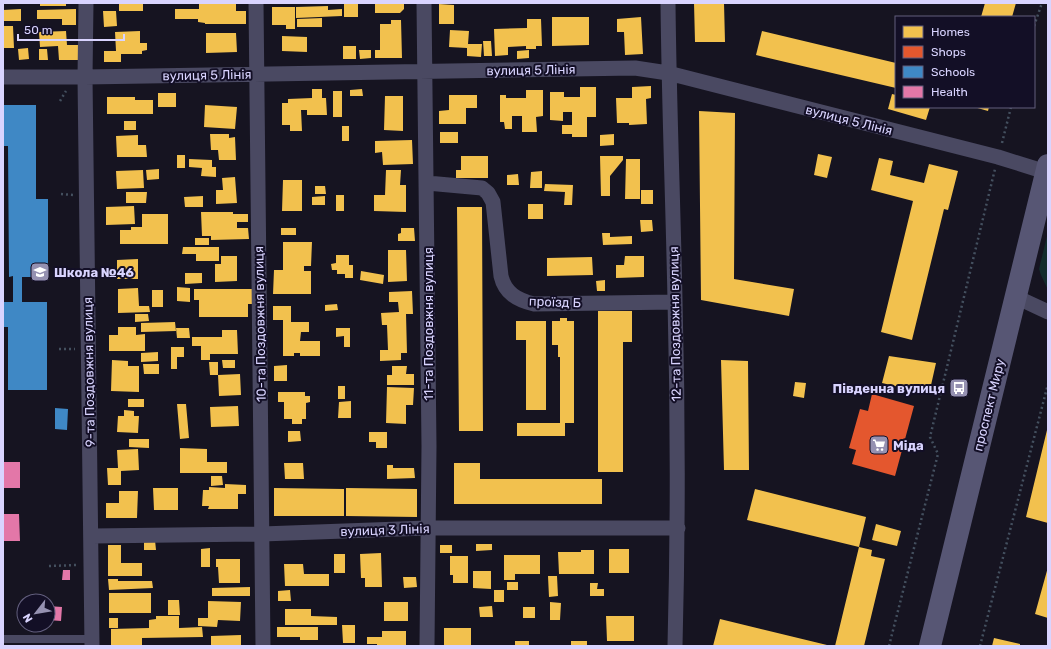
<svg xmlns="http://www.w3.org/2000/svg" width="1051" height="649" viewBox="0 0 1051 649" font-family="Rubik,sans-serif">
<rect width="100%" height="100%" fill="#161421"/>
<!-- green -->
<path fill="#132c2d" d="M1048 232V290L1041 275 1039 269Z"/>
<!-- homes -->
<path fill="#f2c14e" d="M40 3H66V6H40Z
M119 3H143V11H119Z
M199 3H236V11H246V24H205V23L198 22V19H175V9H199Z
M344 3H358V17H344Z
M375 3H404V9L400 13H375Z
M694 3H724L725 42H695Z
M985 3H1016L1012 17H981Z
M439 4 454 5V24H439Z
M328 6V10L342 9V16L296 18V7Z
M272 7H295V29H286V25H272Z
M21 9V21H3V10Z
M76 9V25H62V19H37V10Z
M103 11H116L117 26 104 27Z
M552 17H589V45L552 46Z
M641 17 643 54 625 55 624 32H617V19Z
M322 18V27H297V19Z
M527 19H541L542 46H536V49H526V46L508 47V55L495 56 494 29 527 28Z
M391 20H401L402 58H375V50H380V24H391Z
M3 26H13L14 48H3Z
M450 30 469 31 468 44H482L481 57 467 56V48L449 47Z
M66 31 67 45H78L79 60H59L58 46 40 47 39 32Z
M140 31V43H147V50L142 51V54H121V62H104V51H116L115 32Z
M762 31 896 63V88L756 55Z
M206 33H236L237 52 206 53Z
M282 36 307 37V52L282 51Z
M483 41H491L492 56H484Z
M343 46H356V59H343Z
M28 48 29 59 19 60 18 49Z
M39 49H47L48 60H39Z
M359 50H371V58L360 59Z
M529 50V58L517 59V51Z
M651 86V98L646 99 647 124 629 125V123H617L616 98H632V87Z
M580 87H596V117H587V137H572V134H562V125H572V112H563V121L550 120V92H564V97H580Z
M312 89H322V98H326L327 115H307V110H301L302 131H290V125H282V103H288V99L312 98Z
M362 89 363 96H350V90Z
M526 90H543V116L536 117 537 132H522V116H512V129H505L504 122H500V95H506V98H526Z
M333 91H342V117H333Z
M158 93H176V107H158Z
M892 94 896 95V107H930L926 120 888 109Z
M449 95H477V108H466V124H439V111L449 110Z
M385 96H403V131L384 130Z
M107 97H135V100H153V114H107Z
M205 105 237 107 235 129 204 127Z
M974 107H989L988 111Z
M699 111 735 113 734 279 794 289 789 316 701 300Z
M124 121H136V130H124Z
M342 126H349V141H342Z
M440 132H458V143H440Z
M210 134H229V138L235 137 236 160H219L218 150H211Z
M614 134V145L600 146V135Z
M138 135V145H146L147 157H117L116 136Z
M412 140 413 164 383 165 382 152 375 153V141Z
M818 154 832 157 827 178 814 175Z
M177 155H185V168H177Z
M461 156H488V178H456V170H461Z
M600 156H623V160L610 176V196H601Z
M879 158 893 161 890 175 924 183 929 164 958 171 948 210 944 209 912 340 881 332 913 201 871 190Z
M189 159 212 160V167H216V177L201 176 202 168 189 167Z
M626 159H640V199H625Z
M159 169V179L147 180 146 170Z
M143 170 144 188 117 189 116 171Z
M386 170H401L400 185H406V212L374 211V195H385Z
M542 171V188H530L531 172Z
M518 174 519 185H507V175Z
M235 177 237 203 216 204V190H223L222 178Z
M283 180H302V211H282Z
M545 184 573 185 572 205H564L565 192 544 191Z
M315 186H325L326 194H315Z
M641 190H653V204H641Z
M126 192H147L146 203H126Z
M336 195H344V211H336Z
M203 196V207H185L184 197Z
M325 196V205H312V197Z
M528 204H543V219H528Z
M134 206 135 224 106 225V207Z
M457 207H482L483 431H459Z
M201 212H233V214H248V222H237V228H248L249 239 211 240V236H202Z
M142 214H168V244H120V230H131V227H142Z
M640 220H652L653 231 641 232Z
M281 228H296V235H281Z
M401 228H414L415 241H398V234L401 233Z
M602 233H610V237L632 236V244L603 245Z
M195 238H209V245H195Z
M283 242H312L311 266H304V271H311V294H273L274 270H283Z
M183 247H219V261H196V254H182Z
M388 250H406L407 281 388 282Z
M336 255H349V265H353V278H345V274H337V270H332L331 264 336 263Z
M221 256H237V281L215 282V264H221Z
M625 256H644V277L616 278V265H624Z
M592 257 593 275 547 276V258Z
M138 259V279H117V260Z
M361 271 384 275 383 284 360 280Z
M185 273H202V283L185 284Z
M605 280V291H597L596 281Z
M177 287 190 288V302L177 301Z
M138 288 139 306H149L150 312 118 313V289Z
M194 289H254V304H248V317H199V300H194Z
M152 290H163V307H152Z
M412 291 413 314H406L407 353H401V360L380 361V350H388L387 325H382L381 313 399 312 398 302H389V292Z
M337 304 338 310 325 311V305Z
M273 306H291V322H309V332H301L300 341H320V356H300V353H294V356H283V320H273Z
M598 311H632V342H623V472H598Z
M135 314H148L149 321 135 322Z
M560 318H567V321H574V423H565V436H517V423H560V357H558V345H552V321H560Z
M516 321H546V410H526V340H516Z
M175 322 176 331 141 332V323Z
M118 327H136V335L145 334V351H109V335H118Z
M176 328H189L190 338H177Z
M336 328H350V347H344V336L336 337Z
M222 330H237L238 354H210V360H201V346H192V337H222Z
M171 347H184V357H177V369H171Z
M158 352V361L141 362V353Z
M889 356 936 363 929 394 882 383Z
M112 360 128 361V366H139V392L111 391Z
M222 360H235V368H223Z
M721 360 748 361 749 470H724Z
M209 362H218V375H210Z
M143 364H159V374H144Z
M287 365V381H274V366Z
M392 366H407L406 374H414V385H387V375H392Z
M240 374 241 395 219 396 218 375Z
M795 382 806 383 804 398 793 396Z
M338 386H345V399H338Z
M387 387 414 388 413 405H406V424L386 423Z
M278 392H305V396H310V402L306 403V419H302V424H292V419H284V402H278Z
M128 399H144V407H128Z
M351 401V418H338L339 402Z
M177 404H186L189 438 180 439Z
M238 406 239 426 211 427 210 407Z
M124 410 134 411V416H139L138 433 117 432 118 416H124Z
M1047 430H1048V523L1026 517Z
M288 431H300L301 441 288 442Z
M369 432H387V448H376V442H369Z
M129 439H149V448L129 447Z
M180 448 207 449V462H227V473H180Z
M138 449 139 470 121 471V485H108L107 468H118L117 450Z
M284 463H303L304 479H285Z
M454 463H480V479H602V504H454Z
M387 465H393V468H414L415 478 387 479Z
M211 476H222L223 485 211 486Z
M225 484 246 485V494H238V509H208L209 506H202L203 490H209V487L225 488Z
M153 488H178V510H154Z
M274 488 344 489V516H274Z
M346 488 417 489V517L346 516Z
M755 489 866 517 859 547 747 520Z
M119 491H138L137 518H106V503H119Z
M876 524 901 531 897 546 872 540Z
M144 540H155L156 550H144Z
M476 544H492V550L476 551Z
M108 545H121V563H142V576H108Z
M440 545H452V553H440Z
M859 547 872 550 871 556 885 559 864 646H835Z
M210 548V567H201V549Z
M609 549H629V573H609Z
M581 550H594V574H559L558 552H581Z
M381 553 382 587H365V578H361L360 554Z
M334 554H345V573H334Z
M504 555H540V574H515V580H504Z
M450 556H468V583H453V575H450Z
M216 559H240V583H219L218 567H216Z
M284 564H303L304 574H329V586H285Z
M1048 567V618L1035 614Z
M473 571H491V589L473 588Z
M548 576H557L558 596 549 597Z
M403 577H416L417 587 404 588Z
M108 579H118V581H152L153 588 109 590Z
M507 582H518V590H507Z
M590 583H598L597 589H604V596H590Z
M250 587V596H212V588Z
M290 590 291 601H278V591Z
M494 590H504V602H494Z
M109 593H151V613H109Z
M168 600H179L180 615H168Z
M208 601 241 602 240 621 218 620 217 627 198 626V618H208Z
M384 602H408V621H384Z
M550 602 561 603 560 620H550Z
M492 606 493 617H480L479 607Z
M523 607H535V618H523Z
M285 609H311V616L337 617V625H285Z
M156 616H179V628L202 627 203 637 142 638V646H111V629L149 628V620L156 619Z
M606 616H634V641H607Z
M109 618H118V628H109Z
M720 619 827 645V646H713Z
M342 625H355V643H343Z
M277 627H318V640H300V637H277Z
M444 628H471V646H444Z
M382 631H406V646H377V644H367V637H382Z
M241 635V646H211V636Z
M994 638 1020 644V646H992Z
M515 641H529V646H515Z
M571 641H587V646H571Z"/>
<!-- shops -->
<path fill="#e4572e" d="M872 394 914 406 895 476 852 464 856 450 849 448 860 409 868 411Z"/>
<!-- schools -->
<path fill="#3f88c5" d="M3 105H36V199H48V277H22V302H47V390H8V327H3V302H13V276L9 277 8 146H3Z
M55 408 68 409 67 430 55 429Z"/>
<!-- health -->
<path fill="#e377a8" d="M3 462H20V488H3Z
M3 514H19L20 541H3Z
M63 570H70V580H62Z
M48 606 62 607 61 621 48 620Z"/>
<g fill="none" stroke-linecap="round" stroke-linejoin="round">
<!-- path -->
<path stroke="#44505f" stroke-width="2.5" stroke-dasharray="2 3" stroke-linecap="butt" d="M1034 26 1042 3
M60 101 66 91
M1002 143 1011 107
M61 194 73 195
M59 349H75
M49 566 77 565
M889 646 938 454 930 437 995 169
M980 646 1048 384"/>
<!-- service -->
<path stroke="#4a4962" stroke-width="8" d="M3 639H92"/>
<!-- minor -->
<path stroke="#4a4962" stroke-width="15" d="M86 3 85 77 92 646
M256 3 263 646
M424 3 429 446 427 646
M668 3C669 102 673 201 675 300 678 415 678 531 675 646
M3 77H85L635 68 668 73 998 157 1046 172
M427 183 482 188 488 193 493 202 501 276C505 293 517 300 534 304L675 302
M1016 297 1048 312
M92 536 262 534 427 528H678"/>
<!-- secondary -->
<path stroke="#575674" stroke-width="22" d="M930 646 1048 165"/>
</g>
<!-- icons -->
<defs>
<symbol id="school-square" viewBox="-11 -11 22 22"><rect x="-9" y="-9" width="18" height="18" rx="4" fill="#9591b1" stroke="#130f26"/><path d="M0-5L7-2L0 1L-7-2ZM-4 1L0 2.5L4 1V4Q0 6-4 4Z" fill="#fff"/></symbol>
<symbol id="bus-square" viewBox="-11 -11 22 22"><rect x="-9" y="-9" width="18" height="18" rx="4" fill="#9591b1" stroke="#130f26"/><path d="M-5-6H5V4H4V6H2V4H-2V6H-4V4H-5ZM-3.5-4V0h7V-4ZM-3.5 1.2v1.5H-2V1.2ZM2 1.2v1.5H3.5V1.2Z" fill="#fff"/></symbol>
<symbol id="supermarket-square" viewBox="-11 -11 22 22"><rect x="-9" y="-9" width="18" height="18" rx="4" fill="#9591b1" stroke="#130f26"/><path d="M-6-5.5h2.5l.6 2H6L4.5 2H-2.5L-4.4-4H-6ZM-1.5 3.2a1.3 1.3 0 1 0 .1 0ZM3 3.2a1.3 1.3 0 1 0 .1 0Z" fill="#fff"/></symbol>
</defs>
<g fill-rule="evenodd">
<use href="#school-square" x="29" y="261" width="22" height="22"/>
<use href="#bus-square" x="948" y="377" width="22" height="22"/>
<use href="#supermarket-square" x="868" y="434" width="22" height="22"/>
</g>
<g text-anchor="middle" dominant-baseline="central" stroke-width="4" stroke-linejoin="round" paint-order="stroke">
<!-- street labels -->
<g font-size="13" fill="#d9d4ff" stroke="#130f26">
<text transform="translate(531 70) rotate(-1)">вулиця 5 Лінія</text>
<text transform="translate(207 75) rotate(-1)">вулиця 5 Лінія</text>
<text transform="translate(849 120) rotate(14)">вулиця 5 Лінія</text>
<text transform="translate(555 302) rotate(2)">проїзд Б</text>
<text transform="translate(260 324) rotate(-91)">10-та Поздовжня вулиця</text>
<text transform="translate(428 324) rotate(-90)">11-та Поздовжня вулиця</text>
<text transform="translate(675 324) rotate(-91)">12-та Поздовжня вулиця</text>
<text transform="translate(89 372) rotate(-91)">9-та Поздовжня вулиця</text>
<text transform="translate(989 405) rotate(-76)">проспект Миру</text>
<text transform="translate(385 530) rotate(-2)">вулиця 3 Лінія</text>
</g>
<!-- poi labels -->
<g font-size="13" font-weight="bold" fill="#d9d4ff" stroke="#130f26" text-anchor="start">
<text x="54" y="272">Школа №46</text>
<text x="945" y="388" text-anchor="end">Південна вулиця</text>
<text x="893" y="445">Міда</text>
</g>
</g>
<!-- border -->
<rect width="1051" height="649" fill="none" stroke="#d9d4ff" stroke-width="8"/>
<!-- legend -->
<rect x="895" y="16" width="140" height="92" fill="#130f26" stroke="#625e7d"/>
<rect x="903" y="26" width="20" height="12" fill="#f2c14e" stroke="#625e7d"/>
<text x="931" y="36" font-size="12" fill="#d9d4ff">Homes</text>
<rect x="903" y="46" width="20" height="12" fill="#e4572e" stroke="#625e7d"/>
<text x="931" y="56" font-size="12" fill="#d9d4ff">Shops</text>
<rect x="903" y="66" width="20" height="12" fill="#3f88c5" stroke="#625e7d"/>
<text x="931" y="76" font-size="12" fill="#d9d4ff">Schools</text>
<rect x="903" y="86" width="20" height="12" fill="#e377a8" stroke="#625e7d"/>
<text x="931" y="96" font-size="12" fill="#d9d4ff">Health</text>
<!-- north arrow -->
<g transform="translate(36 613) rotate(239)"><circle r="19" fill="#130f26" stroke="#625e7d"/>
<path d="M0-3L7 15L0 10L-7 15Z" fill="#9591b1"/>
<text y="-6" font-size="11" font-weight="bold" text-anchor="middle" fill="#d9d4ff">N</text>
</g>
<!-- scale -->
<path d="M18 34v6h106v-6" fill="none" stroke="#d9d4ff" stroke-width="2"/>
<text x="24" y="34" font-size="12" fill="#d9d4ff" stroke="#130f26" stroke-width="3" paint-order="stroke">50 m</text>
</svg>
